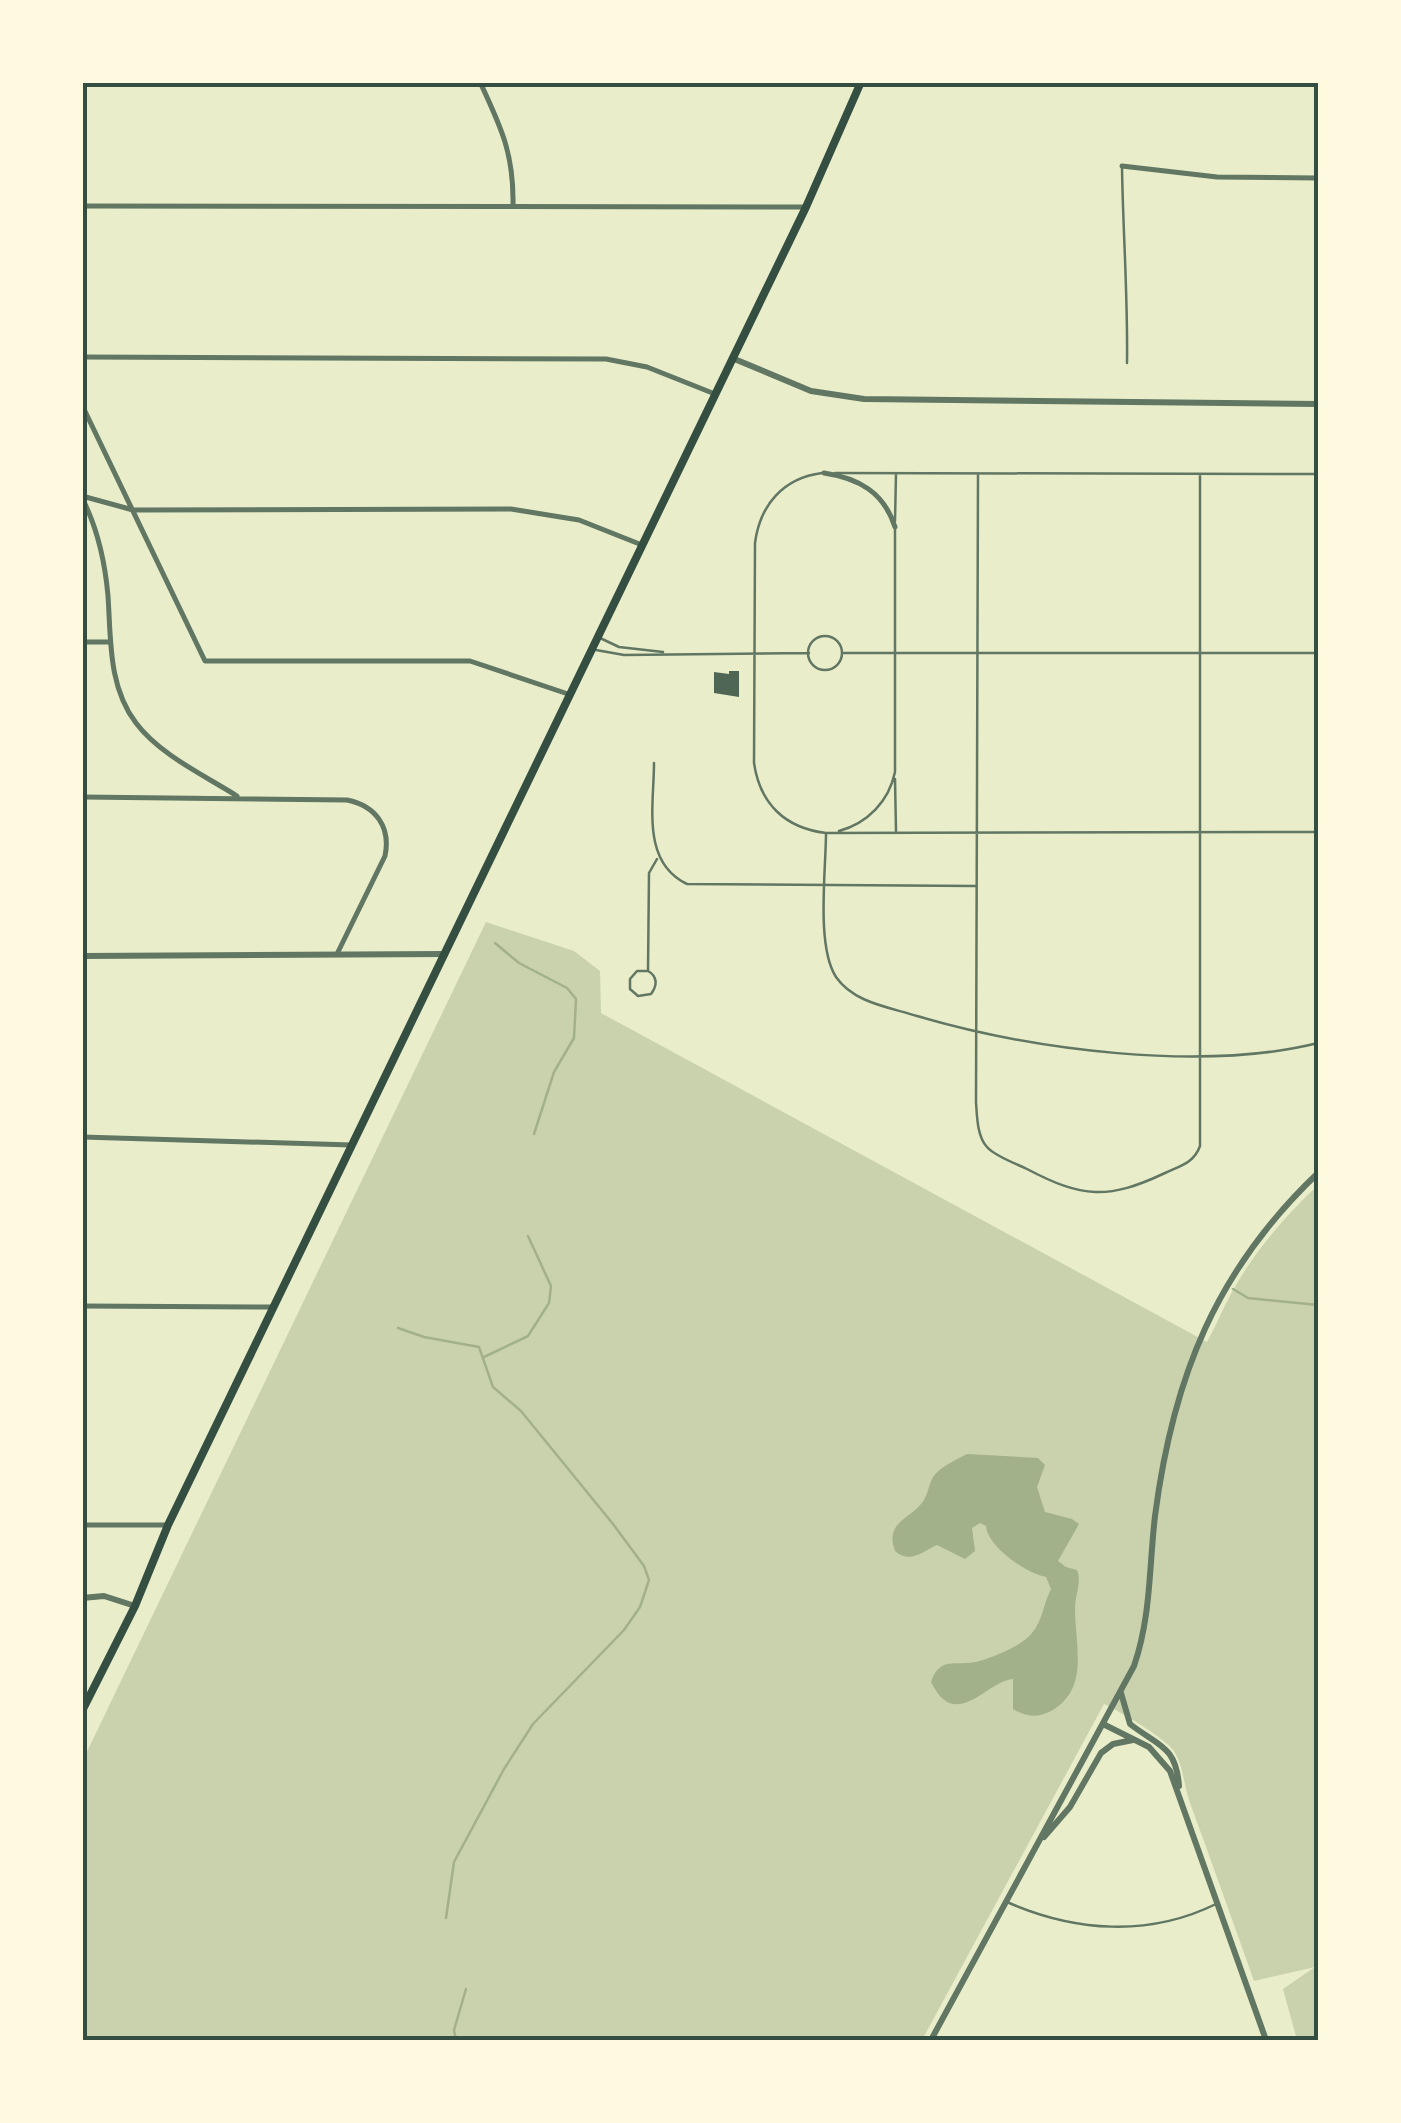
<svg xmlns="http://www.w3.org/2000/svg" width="1401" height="2123" viewBox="0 0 1401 2123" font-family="'Playfair Display',serif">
<rect width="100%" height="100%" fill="#e9edc9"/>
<!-- green -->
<path fill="#cad2ad" d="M486 922 574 951 600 971 601 1013 1207 1342C1216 1326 1223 1308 1232 1292 1255 1251 1285 1216 1318 1185V2040H1297L1283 1989 1315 1967 1254 1981C1233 1922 1212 1863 1190 1803 1184 1787 1184 1767 1174 1751 1165 1738 1119 1711 1104 1704L922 2040H83L82 1762Z"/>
<!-- water -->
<path fill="#a3b18a" d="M967 1454 1038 1458 1045 1465 1037 1487 1045 1512 1072 1519 1079 1524 1058 1561 1066 1567 1077 1570C1082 1581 1075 1595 1075 1609 1075 1646 1090 1689 1051 1711 1038 1718 1025 1717 1013 1709V1679C986 1681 956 1733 931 1682 940 1656 955 1666 976 1662 992 1658 1022 1646 1032 1633 1042 1622 1044 1602 1051 1589L1046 1577C1027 1574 987 1546 986 1526L980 1523 972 1528 975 1551 965 1559 937 1545C922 1552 910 1564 895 1551 884 1521 912 1519 924 1500 928 1493 929 1484 933 1477 941 1466 956 1460 967 1454Z"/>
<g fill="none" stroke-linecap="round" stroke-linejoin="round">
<!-- stream -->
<path stroke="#a3b18a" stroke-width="2.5" d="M495 943 519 963 567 988 576 999 574 1038 554 1072 534 1134
M1233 1289 1248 1298 1318 1305
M398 1328 424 1337 479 1347 493 1387 521 1411 613 1524 644 1566 649 1580 640 1607 624 1630 533 1724 504 1769 454 1862 446 1918
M484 1357 528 1336 549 1303 551 1286 528 1236
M456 2040 454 2030 466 1989"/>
</g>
<!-- building -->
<path fill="#4f6655" d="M729 671H739V697L714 693V672L729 674Z"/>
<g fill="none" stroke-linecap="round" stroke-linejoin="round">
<!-- service -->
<path stroke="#617663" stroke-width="2.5" d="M1122 167C1123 233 1128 297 1127 363
M822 473C783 478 760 505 755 543L754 763C760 804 785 828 826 833L1318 832
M835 473 1318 474
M978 474 976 1102C977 1116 977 1136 987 1147 996 1157 1015 1163 1027 1169 1082 1198 1108 1200 1165 1173 1180 1166 1194 1163 1200 1146V474
M895 521 896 474
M808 653a17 17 0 1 1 34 0a17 17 0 1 1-34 0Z
M598 637 619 647 663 652
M596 650 624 655 809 653
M842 653H1318
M654 763C654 805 641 862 687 884L975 886
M895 771V529
M895 779 896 831
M839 831C868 823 889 801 895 772
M826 833C826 870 816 946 836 977 854 1003 889 1007 917 1016 1033 1050 1201 1072 1318 1043
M648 971H637L630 979V989L638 996 651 994C658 985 657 976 648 971L649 873 657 859
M1007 1902C1075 1932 1149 1937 1216 1904"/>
<!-- minor -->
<path stroke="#617663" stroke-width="5" d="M480 82C501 127 514 154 513 205
M1122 166 1217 177 1318 178
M82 206 804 207
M82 357 606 359 647 367 715 394
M82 405 205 661H470L568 694
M824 473C858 478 884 492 895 527
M82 496 133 510 511 509 579 520 642 545
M82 498C98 529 105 562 108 596 111 639 108 686 136 723 160 755 204 775 237 796
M82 642H109
M82 797 347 800C376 806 391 827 385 856L337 954
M82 1137 351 1145
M82 1306 273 1307
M82 1525H168"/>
<!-- tertiary -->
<path stroke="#617663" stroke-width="6" d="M732 358 811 391 864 399 1318 404
M82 956 445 954
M82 1598 104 1596 135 1606
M1121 1693 1130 1724C1158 1746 1176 1745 1179 1786
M1103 1724 1149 1747 1170 1771 1266 2040
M1044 1837 1070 1807 1101 1753 1113 1744 1133 1740
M931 2040 1134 1666C1151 1617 1149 1567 1155 1516 1173 1377 1216 1270 1318 1173"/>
<!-- secondary -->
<path stroke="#344e41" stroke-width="8" d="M82 1711 135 1606 168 1525 806 207 861 82"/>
</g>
<!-- border -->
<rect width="1401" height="2123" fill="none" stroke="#fefae0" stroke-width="170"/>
<rect x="85" y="85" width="1231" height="1953" fill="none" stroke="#344e41" stroke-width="4"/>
</svg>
